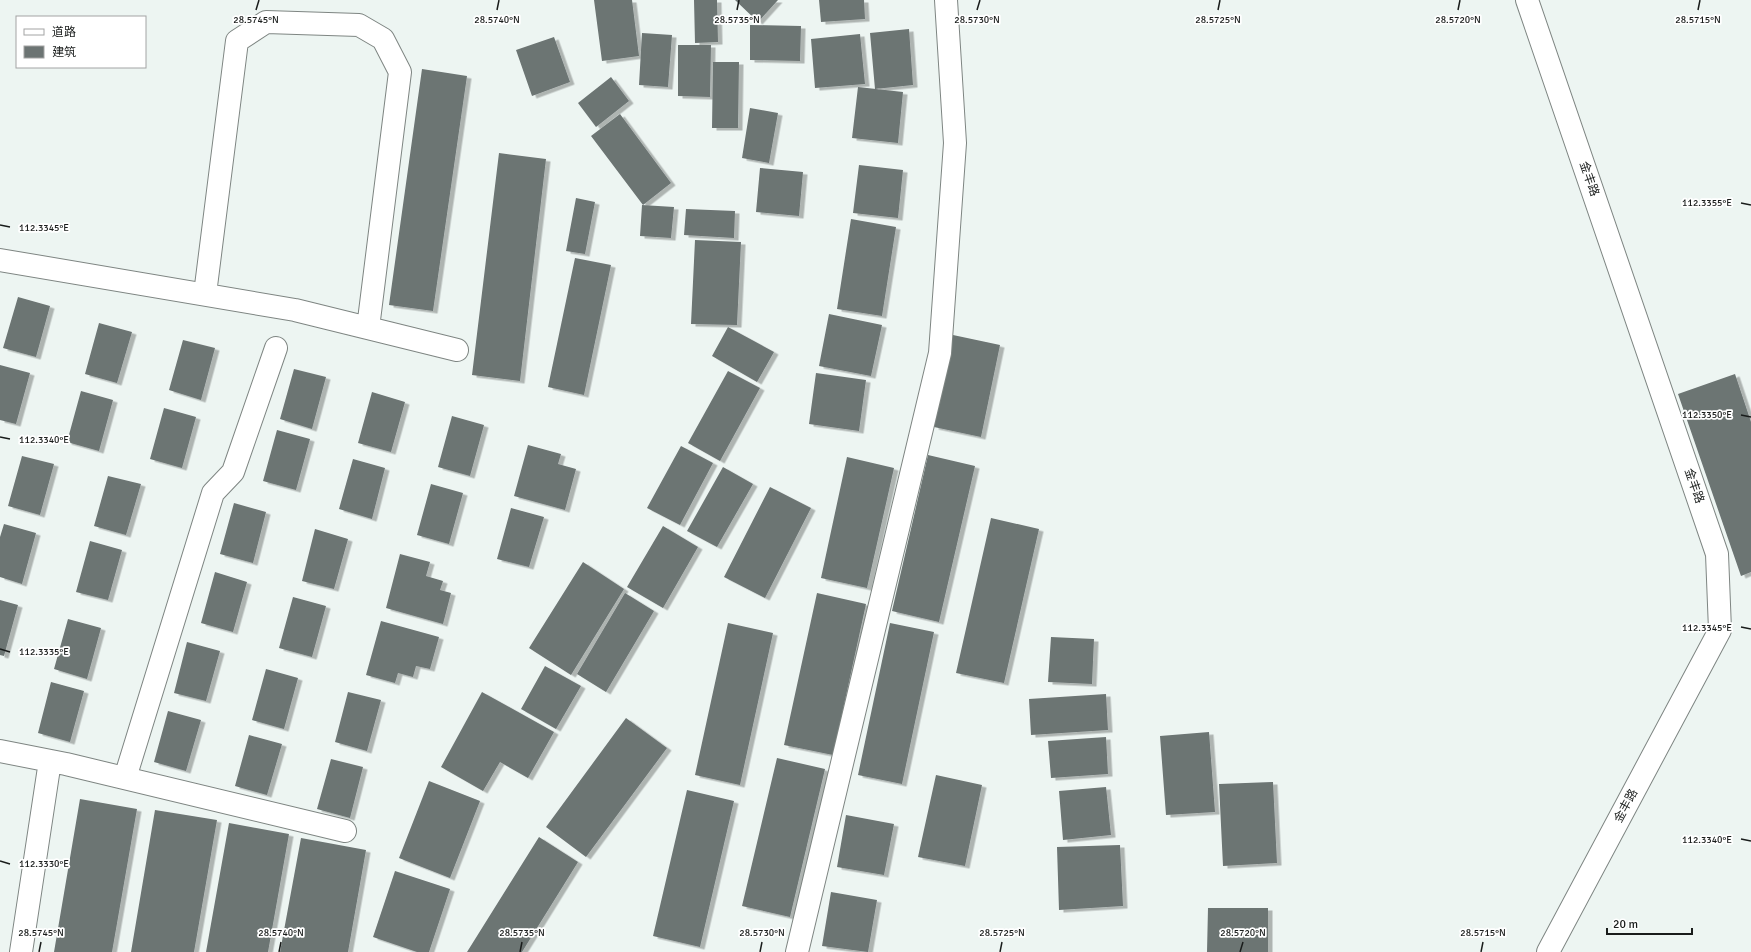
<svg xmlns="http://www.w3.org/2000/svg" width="1751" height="952" viewBox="0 0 1751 952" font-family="Signika,'Noto Sans SC',sans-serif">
<defs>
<filter id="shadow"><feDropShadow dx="4.5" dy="2.5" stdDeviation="0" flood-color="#0004"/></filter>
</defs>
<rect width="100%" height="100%" fill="#edf5f2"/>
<!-- building -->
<path fill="#6c7473" filter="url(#shadow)" d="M594 0H632L639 56 602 61Z
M694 0H717L718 42 695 43Z
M735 0H778L758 22Z
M819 0H864L865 19 821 22Z
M750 25 801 26 800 61 750 60Z
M909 29 913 85 875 89 870 33Z
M642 33 672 35 668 87 639 85Z
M860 34 865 84 815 88 811 39Z
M554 37 570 82 532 96 516 50Z
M678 45H711L710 97 678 96Z
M713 62H739L738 128H712Z
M422 69 467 76 433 311 389 305Z
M611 77 629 101 596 127 578 103Z
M858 87 903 92 898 143 852 138Z
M750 108 778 113 769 163 742 158Z
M620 114 671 183 643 205 591 136Z
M499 153 546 159 520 381 472 375Z
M859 165 903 170 898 218 853 213Z
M760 168 803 172 799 216 756 212Z
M576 198 595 202 585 254 566 251Z
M642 205 674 207 671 238 640 236Z
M686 209 735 211 734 238 684 235Z
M851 219 896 227 882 316 837 309Z
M695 240 741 242 737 325 691 324Z
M575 258 611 265 584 395 548 387Z
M18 297 50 306 36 357 3 348Z
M829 314 882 325 871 376 819 366Z
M99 323 132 332 117 383 85 374Z
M728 327 774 352 757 382 712 356Z
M953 335 1000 345 981 437 934 427Z
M183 340 215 348 201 400 169 390Z
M0 365 30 373 16 424 0 420Z
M294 369 326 377 312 429 280 419Z
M728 371 760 388 720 461 688 443Z
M816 373 866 380 859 431 809 424Z
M1735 374 1751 422V572L1741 576 1678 394Z
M81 391 113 400 99 451 67 442Z
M372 392 405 402 391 452 358 443Z
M164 408 196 417 182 468 150 459Z
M452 416 484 425 470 476 438 467Z
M277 430 310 439 296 490 263 481Z
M528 445 561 454 558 464 576 469 565 510 514 496Z
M681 446 713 463 680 525 647 508Z
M928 455 975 466 939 622 892 611Z
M22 456 54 464 40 515 8 506Z
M847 457 894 468 867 588 821 578Z
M353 459 385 468 372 519 339 509Z
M723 467 753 484 717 547 687 531Z
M108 476 141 484 126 535 94 526Z
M431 484 463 493 449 544 417 535Z
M770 487 811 508 765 598 724 577Z
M234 503 266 512 253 563 220 554Z
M511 508 544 517 529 567 497 559Z
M991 518 1039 529 1004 683 956 673Z
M4 524 36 533 22 584 0 577V537Z
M663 526 698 547 663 608 627 587Z
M315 529 348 539 334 589 302 581Z
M90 541 122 550 108 600 76 592Z
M400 554 430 562 426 576 443 581 440 590 451 593 443 624 386 608Z
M583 562 624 589 571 675 529 648Z
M215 572 247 582 233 632 201 623Z
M625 593 654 611 606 692 577 674Z
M817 593 866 604 833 755 784 745Z
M293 597 326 606 312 657 279 648Z
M0 600 18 605 4 656 0 655Z
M68 619 101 628 87 679 54 669Z
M381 621 439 637 430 669 416 666 413 677 398 673 395 683 366 675Z
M728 623 773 633 740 785 695 775Z
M890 623 934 632 902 784 858 775Z
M1051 637 1094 639 1092 684 1048 682Z
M187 642 220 651 206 701 174 693Z
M545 666 581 686 556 729 521 709Z
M266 669 298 678 284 729 252 720Z
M51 682 84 691 70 742 38 733Z
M348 692 381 700 367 751 335 742Z
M482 692 554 732 528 778 500 762 483 791 441 767Z
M1106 694 1108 730 1031 735 1029 699Z
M168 711 201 720 186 771 154 762Z
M626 718 667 748 586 857 546 827Z
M1209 732 1215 812 1166 815 1160 736Z
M249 735 282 744 267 795 235 786Z
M1106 737 1108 774 1051 778 1048 741Z
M777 758 825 769 790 917 742 906Z
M331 759 363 767 350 818 317 809Z
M936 775 982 785 965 866 918 857Z
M429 781 480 801 450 878 399 858Z
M1273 782 1277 863 1223 866 1219 784Z
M1106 787 1111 835 1063 840 1059 791Z
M687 790 734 801 700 947 653 936Z
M80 799 137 809 112 952H54Z
M155 810 217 820 194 952H131Z
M846 815 894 824 884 875 837 867Z
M229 823 289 834 268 952H206Z
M539 837 578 862 522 952H467Z
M301 838 366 850 348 952H280Z
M1120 845 1123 906 1059 910 1057 847Z
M395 871 450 889 429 952H417L373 937Z
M831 892 877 900 868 952 822 946Z
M1208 908H1268V952H1207Z"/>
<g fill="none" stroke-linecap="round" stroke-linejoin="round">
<defs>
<path id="minor" d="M1527 0 1717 554 1720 630 1548 952
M0 260 295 310 457 350
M205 294 237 41 266 22 359 25 383 39 400 72 368 328
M0 751 66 764 345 831
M125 778 213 493 233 472 276 348
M21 952 50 761
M797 952 940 353 955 143 946 0"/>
</defs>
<!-- minor casing -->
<use href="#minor" stroke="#7e8582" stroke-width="24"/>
<!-- minor -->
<use href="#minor" stroke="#fff" stroke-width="22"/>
</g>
<!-- ticks -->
<path fill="none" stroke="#191c1b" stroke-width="1.5" d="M256 10 259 0M497 10 499 0M737 10 739 0M977 10 980 0M1218 10 1220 0M1458 10 1460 0M1698 10 1700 0M1741 203 1751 205M0 225 10 227M1741 415 1751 417M0 437 10 439M1741 627 1751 629M0 649 10 652M1741 839 1751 841M0 861 10 864M39 952 41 942M279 952 281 942M520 952 522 942M760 952 762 942M1000 952 1002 942M1240 952 1243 942M1481 952 1483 942"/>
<g text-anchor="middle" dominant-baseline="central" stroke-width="3.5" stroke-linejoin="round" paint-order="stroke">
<!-- street labels -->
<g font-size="12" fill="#191c1b" stroke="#fff">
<text transform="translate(1589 179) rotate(71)">金丰路</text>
<text transform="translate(1694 486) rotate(71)">金丰路</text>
<text transform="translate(1626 806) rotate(-62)">金丰路</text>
</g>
</g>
<g font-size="10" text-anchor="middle" fill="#191c1b" stroke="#fff" stroke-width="3.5" stroke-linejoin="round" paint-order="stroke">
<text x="256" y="23">28.5745°N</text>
<text x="497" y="23">28.5740°N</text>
<text x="737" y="23">28.5735°N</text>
<text x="977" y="23">28.5730°N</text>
<text x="1218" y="23">28.5725°N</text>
<text x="1458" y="23">28.5720°N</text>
<text x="1698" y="23">28.5715°N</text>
<text x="1707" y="206">112.3355°E</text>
<text x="44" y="231">112.3345°E</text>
<text x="1707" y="418">112.3350°E</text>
<text x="44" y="443">112.3340°E</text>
<text x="1707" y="631">112.3345°E</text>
<text x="44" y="655">112.3335°E</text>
<text x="1707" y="843">112.3340°E</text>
<text x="44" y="867">112.3330°E</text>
<text x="41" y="936">28.5745°N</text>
<text x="281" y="936">28.5740°N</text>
<text x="522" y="936">28.5735°N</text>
<text x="762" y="936">28.5730°N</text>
<text x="1002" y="936">28.5725°N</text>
<text x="1243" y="936">28.5720°N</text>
<text x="1483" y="936">28.5715°N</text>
</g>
<!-- legend -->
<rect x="16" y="16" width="130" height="52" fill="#ffffff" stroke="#a3a4a4"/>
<rect x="24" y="29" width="20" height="6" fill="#ffffff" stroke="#a3a4a4"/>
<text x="52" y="36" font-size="12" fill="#191c1b">道路</text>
<rect x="24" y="46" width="20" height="12" fill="#6c7473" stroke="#a3a4a4"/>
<text x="52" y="56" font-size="12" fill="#191c1b">建筑</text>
<!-- scale -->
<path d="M1607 928v6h85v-6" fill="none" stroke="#191c1b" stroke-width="2"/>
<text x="1613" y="928" font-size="12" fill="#191c1b" stroke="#ffffff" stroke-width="3" paint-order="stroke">20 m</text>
</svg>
